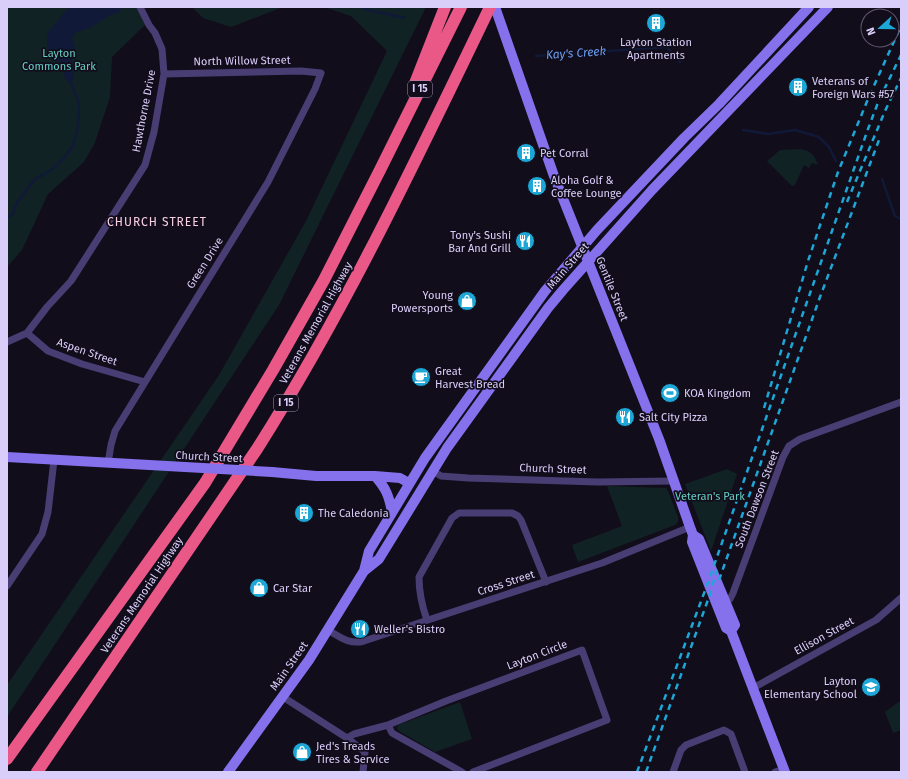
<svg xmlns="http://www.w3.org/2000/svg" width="908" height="779" viewBox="0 0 908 779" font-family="'Fira Sans',sans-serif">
<rect width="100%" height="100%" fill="#120d1b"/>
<!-- green -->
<path fill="#112224" d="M7 7H137L145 25 112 57 110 97 94 145 83 163 48 194 22 250 7 267Z
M192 7H283L231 27 203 18Z
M324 7H426L279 305 7 717V685L219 375 306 221 387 51 351 16Z
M800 149C811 151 814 154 818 165L812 163 809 168 804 165 795 185 792 186 767 161 780 150Z
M727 469 737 474 711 551 685 484Z
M607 486 666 488 668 491 678 517V522L675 525 578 562 572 545 622 526Z
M900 701 901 730 893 733 885 712Z
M460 702 472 739 435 752 399 731 397 728 398 725Z"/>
<!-- water -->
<path fill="#101937" d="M69 7H120L121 10 118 13 110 15 90 28 75 33 72 38 75 48V54L71 57 73 64 74 79 71 83 67 81C64 76 62 72 63 66L60 62 52 60 47 46 48 32Z"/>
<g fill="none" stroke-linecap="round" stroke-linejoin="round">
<!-- stream -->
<path stroke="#101937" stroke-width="2.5" d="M362 7 368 10 405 18
M536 56 667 47 680 62
M743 130 768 134 795 130 819 137 829 147 836 161
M882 179 895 216 901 219
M7 218 13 214 16 204 34 180 51 170 64 158 73 146 78 127 79 103 70 81"/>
<!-- street -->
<path stroke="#483e74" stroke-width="7" d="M27 333 48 351 82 364 145 382
M7 342 27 333 47 307 71 281 145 165 154 132 164 74 162 49 155 33 149 25 140 7
M108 463 111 445 115 431 268 182 315 89 321 73 301 71 164 74
M433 471 441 476 468 478 598 482 674 481
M7 586 42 534 48 512 54 460
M726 602 730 599 733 593 783 457 789 446 800 439 901 402
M427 620C422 606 419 592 419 577L452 518 459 513H512L518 516 521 520 546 582
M328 630C340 637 349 645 364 641L602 563 690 527
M753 688 876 620 901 598
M283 697 347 738 365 752 363 772
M388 725 392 733 462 772
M347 738 354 734 388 725 446 701 582 650 607 720 473 772
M673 772 681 750 686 745 724 730 731 734 745 772
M775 772 784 769"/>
<!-- secondary -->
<path stroke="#8671ed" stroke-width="10" d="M495 7 554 176 659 439 690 527 693 535 699 539 735 625 731 631
M7 457 185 467
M272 472 316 476H375L400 478 409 483
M375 476C386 488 389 496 392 512
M693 535 692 542 726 628 731 631 785 772
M364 571 369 551 425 458 545 291 597 230 684 138 719 104 809 7
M228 772 309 660 364 571 379 559 447 448 548 308 563 290 652 190 828 7"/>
<!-- highway -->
<path stroke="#e95887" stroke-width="12" d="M414 86 445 7
M7 759 205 483 273 370 324 280 380 170 461 7
M37 772 257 449C347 307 417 158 490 7"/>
<!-- rail -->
<path stroke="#1ca7d6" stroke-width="2.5" stroke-dasharray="6 5" stroke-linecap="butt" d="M847 202 885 111 901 78
M764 408 808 261 838 172 868 99 901 26
M719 580 820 297 879 140
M637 772 706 588 868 129 879 100 901 55
M646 772 709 597 717 570"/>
<!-- secondary-bridge -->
<path stroke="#8671ed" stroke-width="10" d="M185 467 272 472"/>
</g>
<!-- icons -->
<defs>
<symbol id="building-disc" viewBox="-11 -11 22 22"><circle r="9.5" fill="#1ca7d6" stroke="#120d1b"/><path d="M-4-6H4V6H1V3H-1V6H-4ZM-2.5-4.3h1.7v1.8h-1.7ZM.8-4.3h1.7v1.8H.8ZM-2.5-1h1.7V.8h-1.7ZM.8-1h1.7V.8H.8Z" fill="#fff"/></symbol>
<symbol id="restaurant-disc" viewBox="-11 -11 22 22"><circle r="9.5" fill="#1ca7d6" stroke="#120d1b"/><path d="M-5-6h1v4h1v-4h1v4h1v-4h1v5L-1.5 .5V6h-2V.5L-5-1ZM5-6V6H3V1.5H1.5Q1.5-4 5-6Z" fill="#fff"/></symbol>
<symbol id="shop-disc" viewBox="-11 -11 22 22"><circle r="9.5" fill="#1ca7d6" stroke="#120d1b"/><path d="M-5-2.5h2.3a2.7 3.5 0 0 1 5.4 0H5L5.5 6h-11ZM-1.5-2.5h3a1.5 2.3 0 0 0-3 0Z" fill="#fff"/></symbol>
<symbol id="cafe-disc" viewBox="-11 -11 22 22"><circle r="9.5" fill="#1ca7d6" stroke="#120d1b"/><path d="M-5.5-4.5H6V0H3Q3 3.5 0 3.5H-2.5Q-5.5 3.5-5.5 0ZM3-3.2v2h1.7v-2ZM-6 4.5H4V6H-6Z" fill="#fff"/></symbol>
<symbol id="stadium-disc" viewBox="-11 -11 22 22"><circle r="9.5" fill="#1ca7d6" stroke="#120d1b"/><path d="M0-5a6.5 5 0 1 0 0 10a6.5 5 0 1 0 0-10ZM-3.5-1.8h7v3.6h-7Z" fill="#fff"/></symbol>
<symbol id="school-disc" viewBox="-11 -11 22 22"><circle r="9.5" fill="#1ca7d6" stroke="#120d1b"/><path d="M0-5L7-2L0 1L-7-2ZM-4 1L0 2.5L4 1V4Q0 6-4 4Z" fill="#fff"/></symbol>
</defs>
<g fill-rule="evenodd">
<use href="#building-disc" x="645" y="12" width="22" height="22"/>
<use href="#building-disc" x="787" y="76" width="22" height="22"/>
<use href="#building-disc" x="515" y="142" width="22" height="22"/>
<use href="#building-disc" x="526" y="175" width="22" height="22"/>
<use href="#restaurant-disc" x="514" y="230" width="22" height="22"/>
<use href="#shop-disc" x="456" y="290" width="22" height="22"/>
<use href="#cafe-disc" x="410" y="366" width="22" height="22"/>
<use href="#stadium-disc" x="659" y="382" width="22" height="22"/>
<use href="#restaurant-disc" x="614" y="406" width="22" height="22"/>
<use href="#building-disc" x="293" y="502" width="22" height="22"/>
<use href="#shop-disc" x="248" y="577" width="22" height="22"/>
<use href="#restaurant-disc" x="349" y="618" width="22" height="22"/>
<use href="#school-disc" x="860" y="676" width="22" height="22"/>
<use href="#shop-disc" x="291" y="741" width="22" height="22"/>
</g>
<g text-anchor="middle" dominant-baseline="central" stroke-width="3.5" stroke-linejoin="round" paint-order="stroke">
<!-- shield labels -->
<g fill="#120d1b" stroke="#9d94b6" stroke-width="1">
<rect x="408" y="81" width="24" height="16" rx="3"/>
<rect x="274" y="395" width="24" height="16" rx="3"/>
</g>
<g font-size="10" font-weight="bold" fill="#d9cef9">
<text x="420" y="89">I 15</text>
<text x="286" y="403">I 15</text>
</g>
<!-- poi labels -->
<g font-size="11" fill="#d9cef9" stroke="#120d1b" text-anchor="start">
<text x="656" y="42" text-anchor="middle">Layton Station<tspan x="656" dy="13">Apartments</tspan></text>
<text x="812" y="81">Veterans of<tspan x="812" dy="13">Foreign Wars #57</tspan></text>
<text x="540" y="153">Pet Corral</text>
<text x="551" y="180">Aloha Golf &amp;<tspan x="551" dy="13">Coffee Lounge</tspan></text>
<text x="511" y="235" text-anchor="end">Tony's Sushi<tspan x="511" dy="13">Bar And Grill</tspan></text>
<text x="453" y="295" text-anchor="end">Young<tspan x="453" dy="13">Powersports</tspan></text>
<text x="435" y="371">Great<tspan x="435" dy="13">Harvest Bread</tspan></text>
<text x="684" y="393">KOA Kingdom</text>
<text x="639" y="417">Salt City Pizza</text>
<text x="318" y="513">The Caledonia</text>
<text x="273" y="588">Car Star</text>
<text x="374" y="629">Weller's Bistro</text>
<text x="857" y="681" text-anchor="end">Layton<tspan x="857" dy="13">Elementary School</tspan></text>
<text x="316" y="746">Jed's Treads<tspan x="316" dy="13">Tires &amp; Service</tspan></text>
</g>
<!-- park labels -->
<g font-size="11" fill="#64cec4" stroke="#120d1b">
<text x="59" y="53">Layton<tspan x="59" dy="13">Commons Park</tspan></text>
<text x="710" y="496">Veteran's Park</text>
</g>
<!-- street labels -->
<g font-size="11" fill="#d9cef9" stroke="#120d1b">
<text transform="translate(242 61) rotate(-1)">North Willow Street</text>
<text transform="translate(144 111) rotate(-79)">Hawthorne Drive</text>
<text transform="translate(205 263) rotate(-58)">Green Drive</text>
<text transform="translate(568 266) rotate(-49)">Main Street</text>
<text transform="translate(612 289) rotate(68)">Gentile Street</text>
<text transform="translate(316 323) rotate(-61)">Veterans Memorial Highway</text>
<text transform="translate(87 352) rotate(19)">Aspen Street</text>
<text transform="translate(209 457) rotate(3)">Church Street</text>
<text transform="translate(553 469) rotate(2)">Church Street</text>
<text transform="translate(757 499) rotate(-69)">South Dawson Street</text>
<text transform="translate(506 583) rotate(-18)">Cross Street</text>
<text transform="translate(142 595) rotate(-56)">Veterans Memorial Highway</text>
<text transform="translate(824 636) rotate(-29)">Ellison Street</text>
<text transform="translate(537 655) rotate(-21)">Layton Circle</text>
<text transform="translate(289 666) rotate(-55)">Main Street</text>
</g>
<!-- water labels -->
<g font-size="12" font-style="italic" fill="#699bec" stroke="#120d1b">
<text transform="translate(576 53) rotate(-4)">Kay's Creek</text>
</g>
<!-- neighbourhood labels -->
<g font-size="12" letter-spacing="1" fill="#f9cfe3" stroke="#120d1b">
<text x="157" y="222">CHURCH STREET</text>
</g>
</g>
<!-- border -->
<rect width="908" height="779" fill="none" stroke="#d9cef9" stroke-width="16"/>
<!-- north arrow -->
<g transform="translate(880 28) rotate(249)"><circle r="19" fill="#120d1b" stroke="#625a74"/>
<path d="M0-3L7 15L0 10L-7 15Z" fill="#1ca7d6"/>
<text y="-6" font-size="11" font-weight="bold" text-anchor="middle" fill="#d9cef9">N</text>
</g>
</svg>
